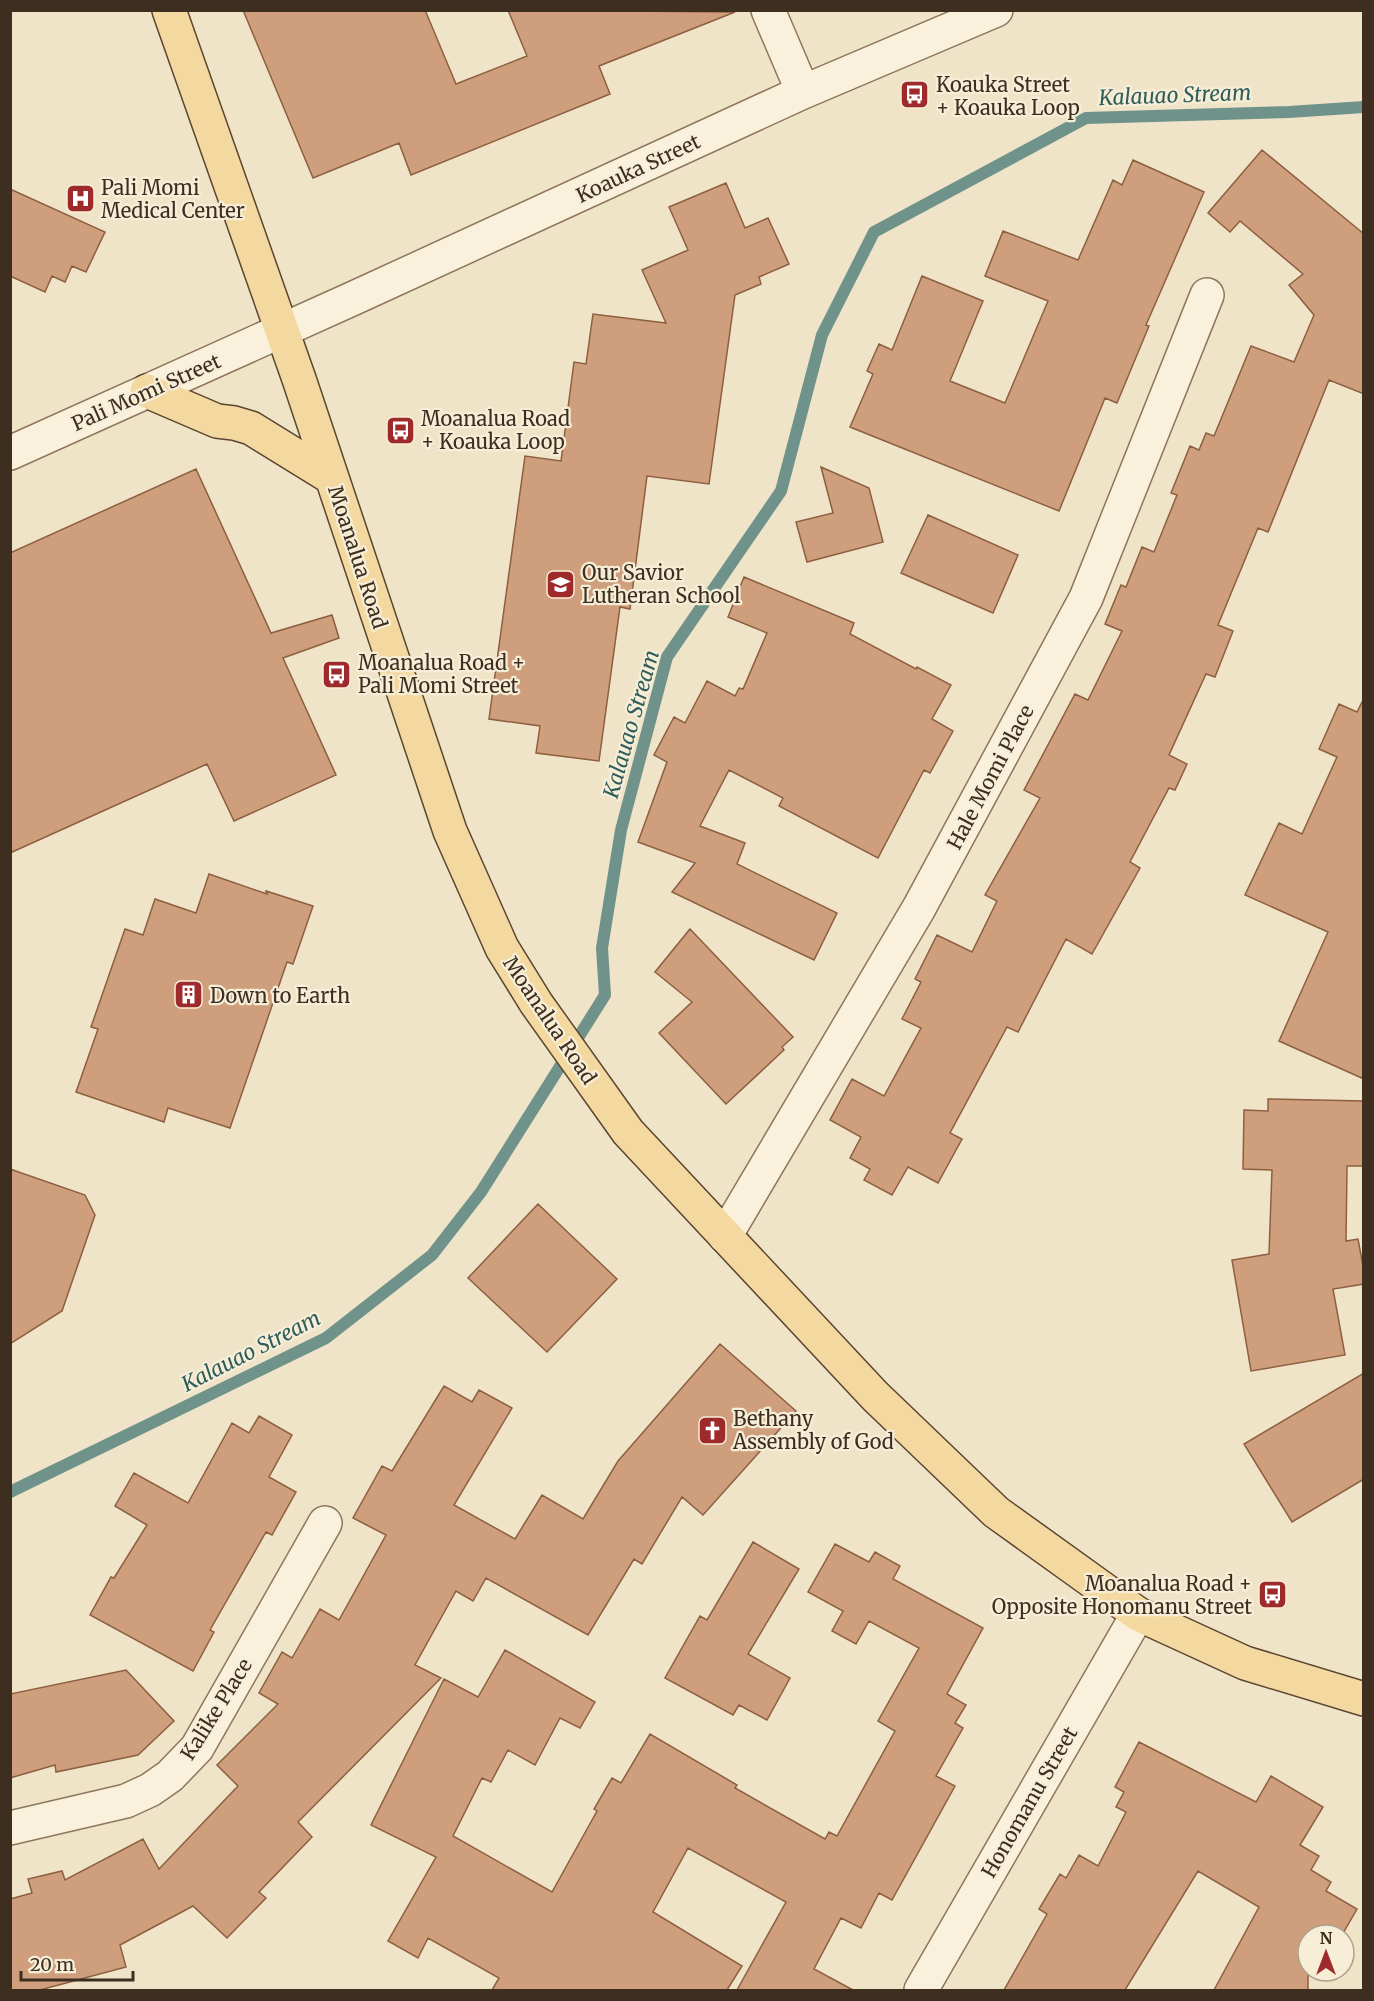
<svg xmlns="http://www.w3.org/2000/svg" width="1374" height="2001" viewBox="0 0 1374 2001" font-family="Merriweather,serif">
<rect width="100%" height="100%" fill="#f0e4c8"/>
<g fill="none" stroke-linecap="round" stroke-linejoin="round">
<!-- stream -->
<path stroke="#6f938a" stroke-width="12" d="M10 1492 326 1338 432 1255 481 1192 605 995 602 948 621 830 667 657 781 491 822 335 874 232 1086 118 1289 112 1364 107"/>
</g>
<!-- building -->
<path fill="#cf9f7d" stroke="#8d5f41" stroke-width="1.5" d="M243 10H425L456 84 527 56 508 10 735 12 599 66 610 94 411 175 399 143 313 178Z
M1262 150 1364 234V394L1329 380 1268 532 1258 528 1218 625 1233 631 1215 677 1206 674 1169 755 1187 764 1175 790 1169 788 1130 862 1140 868 1092 954 1066 939 1018 1032 1007 1027 950 1133 962 1139 938 1183 908 1167 892 1195 864 1180 870 1169 850 1158 861 1137 830 1120 852 1079 884 1096 921 1028 902 1019 921 982 915 979 937 935 972 952 997 901 985 895 1040 798 1024 790 1075 694 1088 700 1122 631 1105 624 1121 585 1126 587 1142 547 1154 552 1177 495 1171 493 1190 446 1199 450 1206 433 1214 436 1251 346 1294 362 1314 315 1289 285 1303 274 1240 221 1230 232 1208 213Z
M1133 160 1204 192 1146 325 1149 326 1117 403 1105 398 1059 511 850 427 873 374 867 371 879 344 892 350 922 276 983 301 950 381 1005 403 1048 301 985 276 1003 231 1078 260 1113 180 1122 185Z
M726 183 745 228 768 218 789 264 759 277 761 284 735 295 709 484 647 476 630 609 620 607 599 761 536 753 540 726 489 719 525 456 561 461 574 362 586 364 593 314 666 323 642 270 688 250 669 207Z
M10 189 105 232 86 272 72 266 65 282 52 276 45 292 10 276Z
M821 467 869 488 883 542 807 562 796 522 833 513Z
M196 469 271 633 332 615 339 638 283 658 336 775 234 821 207 764 10 853V553Z
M928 515 1018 555 993 613 901 573Z
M744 577 854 623 850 634 916 669 917 667 951 685 932 719 953 731 930 773 924 770 878 858 779 806 783 798 729 770 700 826 745 843 737 864 837 913 814 960 672 892 695 863 638 842 667 762 654 755 674 717 685 723 707 681 735 696 739 688 743 689 767 633 728 617Z
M1364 698V1079L1279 1041 1328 932 1245 895 1279 823 1302 834 1337 757 1319 749 1339 704 1357 712Z
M209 874 267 894 266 891 313 906 293 964 287 962 230 1128 168 1108 164 1122 76 1092 98 1029 91 1027 125 929 143 935 155 899 196 913Z
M690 929 793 1037 782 1047 784 1050 726 1104 659 1033 692 1002 655 972Z
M1268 1099 1364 1101V1166H1347L1346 1241 1358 1239 1364 1271V1284L1333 1289 1345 1355 1251 1371 1232 1260 1269 1254 1272 1170 1243 1169 1244 1110 1268 1111Z
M10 1169 85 1195 95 1215 62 1311 10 1344Z
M538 1204 617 1279 547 1352 468 1278Z
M720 1344 796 1411 703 1515 682 1497 642 1564 634 1559 588 1635 486 1578 473 1601 456 1591 415 1665 441 1678 298 1822 312 1837 259 1892 266 1898 227 1938 193 1906 120 1945 126 1967 40 1990H10V1899L32 1893 28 1879 62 1871 65 1880 143 1839 159 1869 238 1786 217 1765 278 1704 259 1693 282 1652 292 1658 320 1609 339 1620 386 1535 353 1518 382 1466 392 1471 444 1386 472 1402 479 1390 512 1408 454 1505 515 1539 542 1495 583 1519 618 1461Z
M1364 1373V1479L1292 1522 1244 1444Z
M259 1416 292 1435 269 1477 296 1492 272 1535 266 1532 210 1630 214 1632 193 1671 90 1615 111 1577 114 1578 147 1525 115 1506 134 1473 188 1503 232 1423 249 1433Z
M753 1542 799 1569 748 1654 790 1678 767 1720 739 1705 733 1715 665 1678 700 1616 707 1620Z
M835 1544 869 1562 875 1552 900 1566 893 1579 983 1628 947 1694 966 1705 955 1723 963 1728 936 1776 955 1786 892 1900 879 1893 861 1928 841 1918 814 1969 853 1990H737L786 1902 688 1848 653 1912 742 1966 727 1990H492L499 1978 428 1938 418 1958 388 1941 436 1857 371 1825 444 1679 478 1697 505 1650 595 1702 580 1728 560 1718 535 1765 508 1750 491 1782 482 1778 453 1836 552 1892 597 1811 594 1809 612 1778 621 1783 650 1734 737 1785 735 1788 825 1839 829 1832 837 1836 895 1731 878 1721 919 1648 869 1621 856 1644 832 1631 843 1611 808 1592Z
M126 1670 174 1721 138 1755 56 1772 55 1765 10 1778V1694Z
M1139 1742 1256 1802 1271 1776 1323 1807 1300 1845 1319 1856 1311 1870 1331 1882 1326 1891 1357 1909 1342 1935H1308V1990H1214L1259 1907 1198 1871 1125 1990H1004L1047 1914 1039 1909 1060 1874 1066 1878 1079 1855 1098 1866 1126 1812 1116 1807 1124 1792 1115 1787Z"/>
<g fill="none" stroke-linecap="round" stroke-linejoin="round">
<defs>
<path id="minor" d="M768 10 803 92
M10 453 354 298 803 92 996 10
M725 1236 919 908 1086 598 1207 295
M10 1828 126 1801 150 1790 170 1776 197 1748 325 1523
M921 1990 1138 1614"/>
<path id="major" d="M169 10 299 379 450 831 502 948 536 1003 628 1132 875 1396 996 1512 1138 1614 1245 1663 1364 1699
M147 391 217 421 234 423 251 428 332 478"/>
</defs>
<!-- minor casing -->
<use href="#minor" stroke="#8d765c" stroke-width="36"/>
<!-- major casing -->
<use href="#major" stroke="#5b4430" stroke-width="36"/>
<!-- minor -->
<use href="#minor" stroke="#faf1dc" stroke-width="33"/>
<!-- major -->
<use href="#major" stroke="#f3d9a0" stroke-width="33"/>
</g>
<!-- icons -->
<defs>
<symbol id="bus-square" viewBox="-11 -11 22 22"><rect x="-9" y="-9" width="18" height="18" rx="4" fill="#9e2a2b" stroke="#f7eed8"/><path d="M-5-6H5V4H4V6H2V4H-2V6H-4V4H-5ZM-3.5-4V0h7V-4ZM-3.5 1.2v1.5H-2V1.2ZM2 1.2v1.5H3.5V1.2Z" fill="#fff"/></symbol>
<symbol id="hospital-square" viewBox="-11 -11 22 22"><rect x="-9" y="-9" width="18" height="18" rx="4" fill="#9e2a2b" stroke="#f7eed8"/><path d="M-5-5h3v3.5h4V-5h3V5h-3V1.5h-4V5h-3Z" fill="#fff"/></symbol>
<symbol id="school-square" viewBox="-11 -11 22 22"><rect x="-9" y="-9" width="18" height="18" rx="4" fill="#9e2a2b" stroke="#f7eed8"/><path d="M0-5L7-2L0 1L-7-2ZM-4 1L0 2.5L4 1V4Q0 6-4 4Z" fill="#fff"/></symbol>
<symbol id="building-square" viewBox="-11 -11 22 22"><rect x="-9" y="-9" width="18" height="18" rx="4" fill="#9e2a2b" stroke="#f7eed8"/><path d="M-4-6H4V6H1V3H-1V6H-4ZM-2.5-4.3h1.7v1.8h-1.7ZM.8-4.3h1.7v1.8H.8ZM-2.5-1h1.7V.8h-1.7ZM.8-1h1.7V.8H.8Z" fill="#fff"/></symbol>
<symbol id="church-square" viewBox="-11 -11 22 22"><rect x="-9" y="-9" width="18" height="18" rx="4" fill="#9e2a2b" stroke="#f7eed8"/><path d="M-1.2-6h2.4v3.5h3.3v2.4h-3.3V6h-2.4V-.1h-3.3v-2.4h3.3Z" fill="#fff"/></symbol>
</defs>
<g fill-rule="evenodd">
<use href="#bus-square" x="898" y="78" width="33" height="33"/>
<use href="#hospital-square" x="64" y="182" width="33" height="33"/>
<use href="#bus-square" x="384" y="414" width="33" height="33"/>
<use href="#school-square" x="544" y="568" width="33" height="33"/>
<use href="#bus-square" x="320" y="658" width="33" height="33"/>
<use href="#building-square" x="172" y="978" width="33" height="33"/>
<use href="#church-square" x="696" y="1414" width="33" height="33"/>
<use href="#bus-square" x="1256" y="1578" width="33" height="33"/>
</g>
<g text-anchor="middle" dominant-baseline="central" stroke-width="4.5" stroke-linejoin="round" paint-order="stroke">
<!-- poi labels -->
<g font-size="20" fill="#3d2e20" stroke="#f7eed8" text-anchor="start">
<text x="936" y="84">Koauka Street<tspan x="936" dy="23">+ Koauka Loop</tspan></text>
<text x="101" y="187">Pali Momi<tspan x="101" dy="23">Medical Center</tspan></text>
<text x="421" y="418">Moanalua Road<tspan x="421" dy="23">+ Koauka Loop</tspan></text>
<text x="582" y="572">Our Savior<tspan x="582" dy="23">Lutheran School</tspan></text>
<text x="358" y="662">Moanalua Road +<tspan x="358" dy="23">Pali Momi Street</tspan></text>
<text x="210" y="995">Down to Earth</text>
<text x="733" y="1418">Bethany<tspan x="733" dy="23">Assembly of God</tspan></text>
<text x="1252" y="1583" text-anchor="end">Moanalua Road +<tspan x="1252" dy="23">Opposite Honomanu Street</tspan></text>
</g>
<!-- street labels -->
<g font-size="20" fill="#3d2e20" stroke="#f7eed8">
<text transform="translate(638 168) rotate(-25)">Koauka Street</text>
<text transform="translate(146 392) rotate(-24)">Pali Momi Street</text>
<text transform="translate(358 557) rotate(72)">Moanalua Road</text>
<text transform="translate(990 777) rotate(-62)">Hale Momi Place</text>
<text transform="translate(550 1020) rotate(56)">Moanalua Road</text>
<text transform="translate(216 1709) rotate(-58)">Kalike Place</text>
<text transform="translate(1029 1802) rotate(-60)">Honomanu Street</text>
</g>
<!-- water labels -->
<g font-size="21" font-style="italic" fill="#2f5d5a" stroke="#f7eed8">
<text transform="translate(1175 95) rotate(-2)">Kalauao Stream</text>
<text transform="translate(631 724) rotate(-74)">Kalauao Stream</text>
<text transform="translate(251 1351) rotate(-27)">Kalauao Stream</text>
</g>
</g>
<!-- border -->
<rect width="1374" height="2001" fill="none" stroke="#3d2e20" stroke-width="24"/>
<!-- north arrow -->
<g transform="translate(1326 1953)"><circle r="28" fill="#f7eed8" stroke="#ada18e" stroke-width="1.5"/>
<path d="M0-4.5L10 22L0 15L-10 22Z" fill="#9e2a2b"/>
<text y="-9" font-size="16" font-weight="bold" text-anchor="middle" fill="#3d2e20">N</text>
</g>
<!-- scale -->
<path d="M21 1971v9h112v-9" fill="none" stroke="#3d2e20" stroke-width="3"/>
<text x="30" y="1971" font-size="18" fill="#3d2e20" stroke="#f7eed8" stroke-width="4.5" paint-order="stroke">20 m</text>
</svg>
